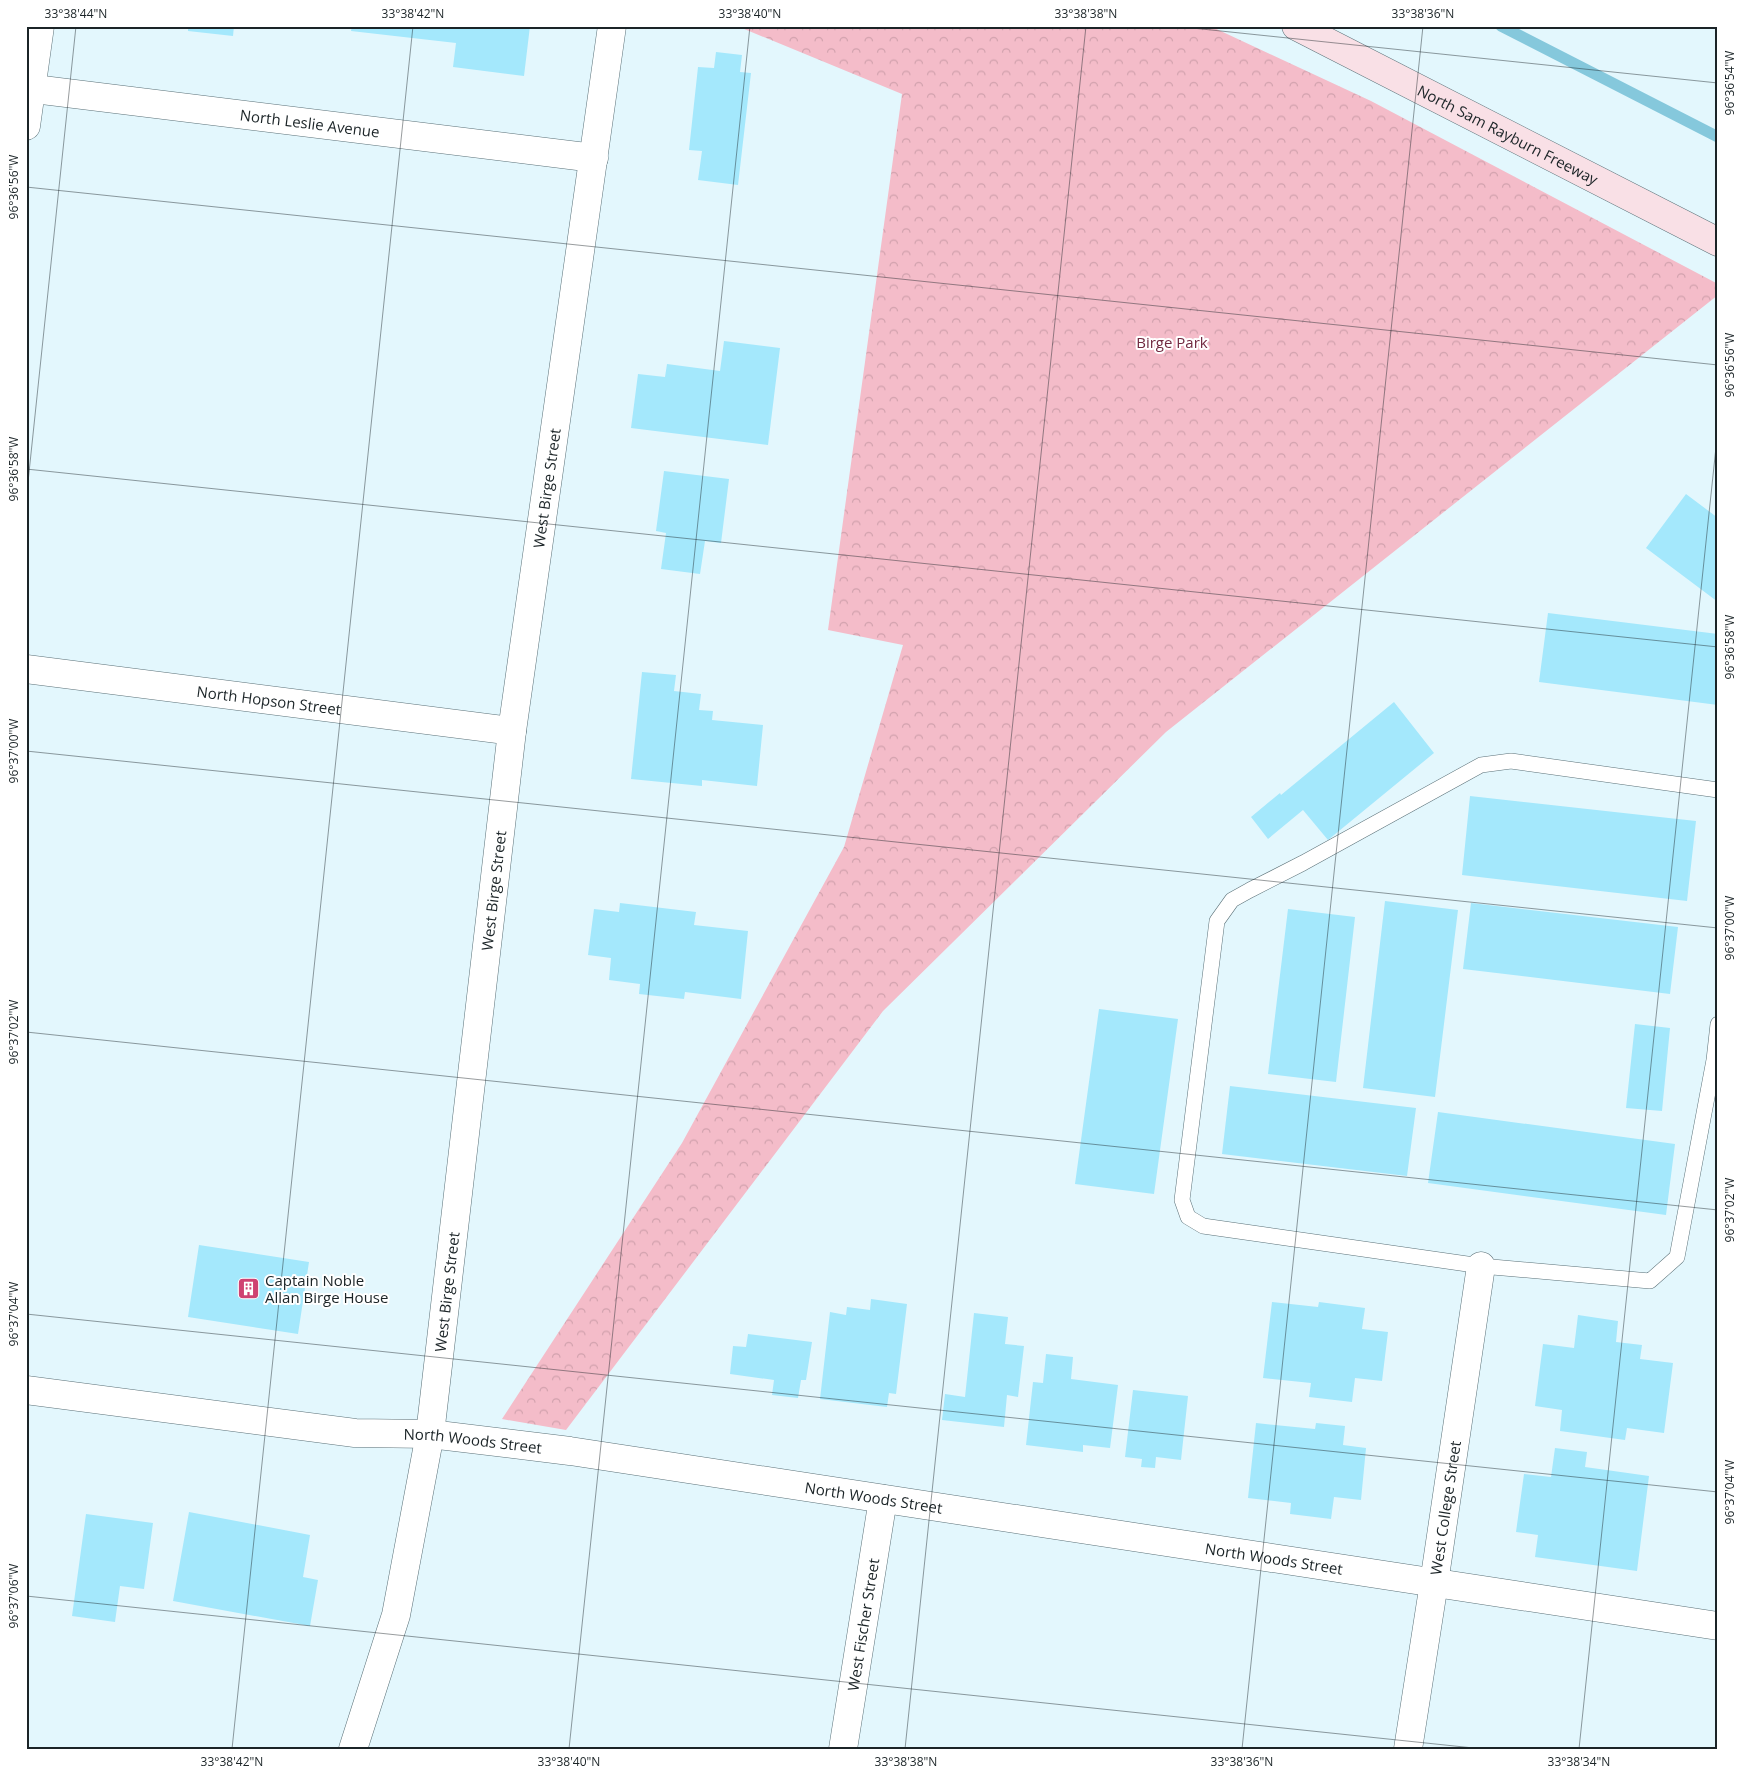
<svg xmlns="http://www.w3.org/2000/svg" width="1744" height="1775" viewBox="0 0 1744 1775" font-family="'Open Sans',sans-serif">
<defs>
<pattern id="park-crowns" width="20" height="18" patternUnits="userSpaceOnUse" patternTransform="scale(1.25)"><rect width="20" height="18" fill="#f4bcc9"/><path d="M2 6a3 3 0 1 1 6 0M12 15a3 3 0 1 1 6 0" fill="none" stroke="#d1a1ad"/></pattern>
</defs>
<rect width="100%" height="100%" fill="#e3f7fd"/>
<!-- park -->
<path fill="url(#park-crowns)" d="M737 26H1210L1371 101 1718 284V295L1166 732 883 1011 566 1430 502 1419 682 1143 844 847 903 645 828 630 902 94Z"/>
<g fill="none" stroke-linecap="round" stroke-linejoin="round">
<!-- stream -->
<path stroke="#85c8dc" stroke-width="11" d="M1501 26 1718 137"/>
</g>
<!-- building -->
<path fill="#a4e8fc" d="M188 26H234L233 36 188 31Z
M352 26H530L524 76 453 67 456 43 351 31Z
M716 52 742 55 740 72 751 73 738 185 698 180 702 151 689 150 698 67 714 68Z
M724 341 780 348 768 445 631 428 638 374 665 377 667 364 720 371Z
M664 471 729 479 721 543 705 541 700 574 661 569 666 533 656 531Z
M1686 494 1718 518V602L1646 548Z
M1548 613 1718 634V705L1539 682Z
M642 672 676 675 674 691 701 694 699 710 713 711 712 720 763 725 757 786 702 780V786L631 779Z
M1394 702 1434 753 1328 840 1303 810 1268 839 1251 817 1280 793 1281 795Z
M1470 796 1696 821 1687 901 1462 875Z
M1385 901 1458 910 1435 1097 1363 1088Z
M620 903 696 912 694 925 748 931 741 999 685 992 684 999 639 994 640 984 609 980 611 958 588 955 594 909 619 912Z
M1471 903 1678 927 1670 994 1463 969Z
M1288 909 1355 917 1336 1082 1268 1074Z
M1099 1009 1178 1019 1154 1194 1075 1184Z
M1635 1024 1670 1028 1662 1111 1626 1108Z
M1230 1086 1416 1108 1407 1176 1222 1154Z
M1438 1112 1675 1144 1666 1215 1428 1183Z
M199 1245 309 1262 298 1334 188 1317Z
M871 1299 907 1304 896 1394 889 1393 887 1407 820 1399 830 1312 846 1315 847 1307 870 1310Z
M1272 1302 1318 1307 1319 1302 1365 1308 1362 1329 1388 1332 1382 1381 1355 1378 1352 1402 1309 1397 1311 1383 1263 1378Z
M974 1313 1008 1317 1005 1344 1024 1346 1018 1397 1007 1395 1004 1427 942 1420 945 1394 965 1397Z
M1578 1315 1618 1321 1616 1342 1642 1345 1640 1359 1673 1363 1664 1433 1627 1428 1625 1440 1560 1431 1562 1410 1535 1406 1543 1344 1574 1348Z
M748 1334 812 1342 806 1380H801L798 1398 772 1395 774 1380 730 1374 733 1346 746 1347Z
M1046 1354 1073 1357 1071 1379 1118 1385 1110 1448 1083 1445V1452L1026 1445 1033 1382 1043 1383Z
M1133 1390 1188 1396 1181 1460 1156 1457 1155 1468 1141 1467 1142 1459 1125 1457Z
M1256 1423 1315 1429 1316 1423 1345 1426 1343 1445 1366 1448 1361 1500 1334 1497 1331 1519 1290 1514 1291 1503 1248 1498Z
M1555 1448 1587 1452 1585 1467 1649 1476 1637 1571 1535 1557 1538 1535 1516 1532 1524 1474 1551 1477Z
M189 1512 310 1535 303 1577 318 1580 310 1626 173 1601Z
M86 1514 153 1523 144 1589 120 1586 115 1622 72 1616Z"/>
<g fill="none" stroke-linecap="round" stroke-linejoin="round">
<defs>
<path id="service" d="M1718 790 1511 761 1481 765 1303 863 1250 890 1232 900 1217 921 1182 1200 1188 1217 1203 1226 1481 1266 1650 1281 1677 1257 1714 1060 1718 1024"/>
<g id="minor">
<path id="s1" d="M26 88 594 158"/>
<path d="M26 126 40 26"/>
<path id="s2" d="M26 669 512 731"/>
<path id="s3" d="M26 1390 355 1433 430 1434 570 1451 1718 1626"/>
<path id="s4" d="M353 1749 396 1615 430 1434 512 731 612 26"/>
<path id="s5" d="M843 1749 883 1499"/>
<path id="s6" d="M1408 1749 1434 1583 1481 1266"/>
</g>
<g id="secondary">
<path id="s7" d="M1296 26 1718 242"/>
</g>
</defs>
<!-- service casing -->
<use href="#service" stroke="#5b7178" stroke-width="16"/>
<!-- minor casing -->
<use href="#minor" stroke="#5b7178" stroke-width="29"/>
<!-- secondary casing -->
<use href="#secondary" stroke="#5b7178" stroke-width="29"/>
<!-- service -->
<use href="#service" stroke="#fff" stroke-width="15"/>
<!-- minor -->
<use href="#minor" stroke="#fff" stroke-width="28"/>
<!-- secondary -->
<use href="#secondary" stroke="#f9e0e6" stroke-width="28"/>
</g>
<!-- ticks -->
<path fill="none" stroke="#1b2427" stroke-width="1" stroke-opacity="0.45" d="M1173 26 1718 83M26 187 1718 365M26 469 1718 647M26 501 76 26M26 751 1718 928M26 1032 1718 1210M26 1314 1718 1492M26 1596 1483 1749M232 1749 413 26M569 1749 750 26M905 1749 1086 26M1242 1749 1423 26M1579 1749 1718 428"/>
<!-- icons -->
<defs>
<symbol id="building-square" viewBox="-11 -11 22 22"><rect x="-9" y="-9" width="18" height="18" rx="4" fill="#cf4272" stroke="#fff"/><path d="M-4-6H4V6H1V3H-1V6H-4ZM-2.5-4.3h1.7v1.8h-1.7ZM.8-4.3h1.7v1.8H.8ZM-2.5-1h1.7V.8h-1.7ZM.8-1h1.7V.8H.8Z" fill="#fff"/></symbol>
</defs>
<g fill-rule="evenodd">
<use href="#building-square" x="236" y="1276" width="25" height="25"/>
</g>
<g text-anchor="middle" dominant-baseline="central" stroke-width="4" stroke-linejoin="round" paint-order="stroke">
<!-- street labels -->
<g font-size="15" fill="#1b2427" stroke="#fff">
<text stroke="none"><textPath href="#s1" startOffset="286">North Leslie Avenue</textPath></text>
<text stroke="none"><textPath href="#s7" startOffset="238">North Sam Rayburn Freeway</textPath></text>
<text stroke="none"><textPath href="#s4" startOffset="1278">West Birge Street</textPath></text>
<text stroke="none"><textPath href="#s2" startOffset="245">North Hopson Street</textPath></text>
<text stroke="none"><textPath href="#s4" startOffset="872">West Birge Street</textPath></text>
<text stroke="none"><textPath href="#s4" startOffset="468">West Birge Street</textPath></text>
<text stroke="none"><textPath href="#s3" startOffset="450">North Woods Street</textPath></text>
<text stroke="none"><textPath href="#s3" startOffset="855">North Woods Street</textPath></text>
<text stroke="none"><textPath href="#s6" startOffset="244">West College Street</textPath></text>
<text stroke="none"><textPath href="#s3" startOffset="1260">North Woods Street</textPath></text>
<text stroke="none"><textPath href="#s5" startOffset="126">West Fischer Street</textPath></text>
</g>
<!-- park labels -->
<g font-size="15" fill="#712940" stroke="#fff">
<text x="1172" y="342">Birge Park</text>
</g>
<!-- poi labels -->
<g font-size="15" fill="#1b2427" stroke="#fff" text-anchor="start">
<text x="265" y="1280">Captain Noble<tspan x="265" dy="17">Allan Birge House</tspan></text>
</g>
</g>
<!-- border -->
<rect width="1744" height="1775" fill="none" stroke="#ffffff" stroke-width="55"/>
<rect x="28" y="28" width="1688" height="1720" fill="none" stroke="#1b2427" stroke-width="2"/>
<g font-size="12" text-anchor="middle" fill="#1b2427">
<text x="76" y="18">33°38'44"N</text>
<text x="413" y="18">33°38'42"N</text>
<text x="750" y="18">33°38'40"N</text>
<text x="1086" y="18">33°38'38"N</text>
<text x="1423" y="18">33°38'36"N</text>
<text transform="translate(1730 83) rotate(-90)" y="4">96°36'54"W</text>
<text transform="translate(14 187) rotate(-90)" y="4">96°36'56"W</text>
<text transform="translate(1730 365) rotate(-90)" y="4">96°36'56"W</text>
<text transform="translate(14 469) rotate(-90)" y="4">96°36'58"W</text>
<text transform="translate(1730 647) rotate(-90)" y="4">96°36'58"W</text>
<text transform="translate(14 751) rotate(-90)" y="4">96°37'00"W</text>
<text transform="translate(1730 928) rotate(-90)" y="4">96°37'00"W</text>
<text transform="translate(14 1032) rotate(-90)" y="4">96°37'02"W</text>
<text transform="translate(1730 1210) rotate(-90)" y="4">96°37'02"W</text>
<text transform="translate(14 1314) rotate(-90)" y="4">96°37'04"W</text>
<text transform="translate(1730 1492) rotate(-90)" y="4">96°37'04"W</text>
<text transform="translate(14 1596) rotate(-90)" y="4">96°37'06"W</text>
<text x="232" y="1766">33°38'42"N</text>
<text x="569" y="1766">33°38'40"N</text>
<text x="906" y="1766">33°38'38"N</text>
<text x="1242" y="1766">33°38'36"N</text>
<text x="1579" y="1766">33°38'34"N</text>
</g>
</svg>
